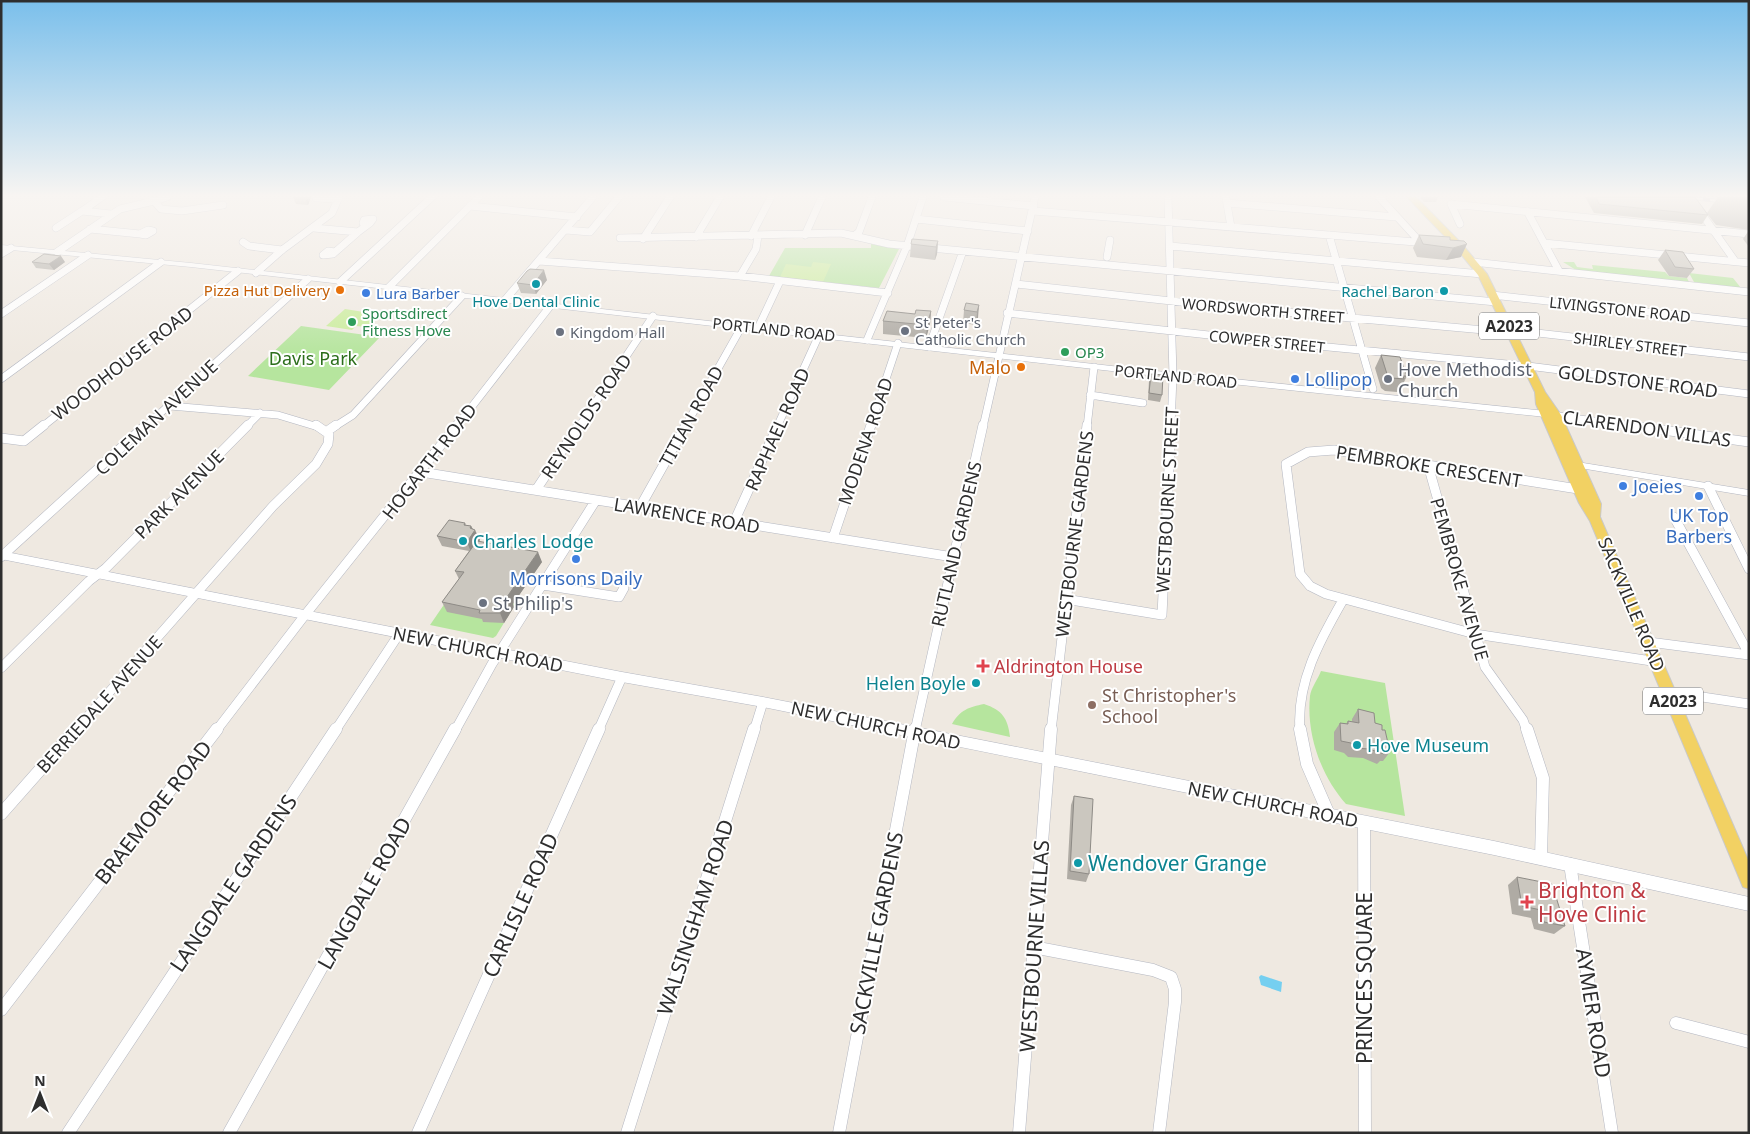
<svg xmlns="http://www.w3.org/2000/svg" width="1750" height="1134" viewBox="0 0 1750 1134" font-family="'Noto Sans',sans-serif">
<rect width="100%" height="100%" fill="#efe9e1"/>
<!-- green -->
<path fill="#b6e59e" d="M871 244 899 249 879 288 769 276 785 248H871Z
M1563 262H1574L1577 267 1593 269 1592 265 1665 272 1669 276 1687 278 1689 282 1576 270Z
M1689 273 1733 278 1741 288 1694 282Z
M301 326 380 337 329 390 248 376Z
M456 587 518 600 496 636 493 638 430 625Z
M1321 671 1385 683 1405 816 1346 804C1321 776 1306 734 1310 696 1311 688 1318 679 1321 671Z
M984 704C1002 710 1008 718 1010 737L952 724C960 710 969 707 984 704Z"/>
<!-- pitch -->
<path fill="#c9ec9a" d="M813 262 831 264 823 282 780 277 786 264 811 267Z
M345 309 370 313 366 317 377 319 368 327 356 326 352 330 326 326Z"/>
<!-- water -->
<path fill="#75cff0" d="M1261 975 1282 982 1281 992 1261 985 1259 977Z"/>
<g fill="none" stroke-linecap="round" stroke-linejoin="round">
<defs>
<path id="minor-far2" d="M102 197 82 211 111 214
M944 197 1034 206
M1168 197 1173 376 1171 427
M1379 197 1421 243
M316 198 337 199
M1226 198 1231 227
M154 201 167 197
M1227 203 1396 217
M1451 204 1749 234
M1451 204 1460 224
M470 206 577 217
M1699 210 1735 261
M1033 211 1428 243
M1527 211 1544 243
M373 219 370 223H363L364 220Z
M916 219 1028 231
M56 228 82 211
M314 228 358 232 333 254 323 255 328 251 335 252
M90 229 140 234
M148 230 153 231 146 235 140 234Z
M566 230 590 232 619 197
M358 232 370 223
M805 235 822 197
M855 235 859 232 872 197
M1329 235 1373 389
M751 236 771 197
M696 237 720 197
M620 238 841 233 889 244 1496 302
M643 239 670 197
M243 242 249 246 282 250
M1170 246 1482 274
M57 252 120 209 154 201 161 209 182 211 223 205
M1 254 11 248
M1107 257 1110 240
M539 261 740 276 888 293
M1473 262 1749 292
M1559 271 1544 243 1749 263
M256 273 282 250 332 213 339 197
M740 276 756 249 758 236
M340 282 432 197
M1016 284 1208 305 1506 332 1519 331 1749 357
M388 288 479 197
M1492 295 1749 323
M504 301 593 197
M1007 313 1264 341 1528 366 1749 394
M1 314 88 255
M758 328 780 281
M867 340 907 246 923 197
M929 347 963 251
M1 379 161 262
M1090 395 1143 403
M170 406 278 415 318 427
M1551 415 1637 427
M42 427 238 271
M145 427 308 279
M246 427 260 413
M334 427 353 415 462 296
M456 427 551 305
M579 427 653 316
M685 427 742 326
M777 427 819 335
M870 427 898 343
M983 427 1035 197
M1087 427 1094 367"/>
<path id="minor-far1" d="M1627 425 1749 442
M326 432 336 425
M1 438 24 441 44 425
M1428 465 1485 667 1523 720 1527 731
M421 472 953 557
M1708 486 1749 569
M1578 489 1334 450 1308 452 1286 464 1300 574 1310 586 1326 594 1475 634 1658 662
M536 490 579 425
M640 507 686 425
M1674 517 1749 654
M734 522 778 425
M833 538 871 425
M1 557 146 425
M543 585 619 597 624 588
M1065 599 1162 615 1171 425
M1649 642 1749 655
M1 668 89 581 106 568 248 425
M1669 692 1749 704
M75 731 273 506 316 464 328 444 329 434 316 425
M216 731 305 615 457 425
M335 731 399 634
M455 731 492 664 596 500
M598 731 622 677
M754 731 763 702
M915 731 983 425
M1051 731 1087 425
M1300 731C1296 683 1320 640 1343 600"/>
<path id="minor" d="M1300 729 1307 764 1330 817
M1527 729 1543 778 1541 858
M1 814 76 729
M1364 823 1365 1133
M1570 864 1612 1133
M1033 947 1153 970 1171 977 1175 989V1002L1159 1133
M1 1010 217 729
M1676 1023 1749 1042
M68 1133 336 729
M229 1133 455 729
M418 1133 599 729
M627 1133 754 729
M839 1133 915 729
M1019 1133 1051 729"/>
<path id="tertiary" d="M1 245 191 263 1156 371 1546 411 1550 414 1546 417 1156 376 191 267 1 249Z
M1571 461 1749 490V496L1568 466 1566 464 1568 462Z"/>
<path id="secondary" d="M1 551 622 672 763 697 1494 841 1749 897V911L1494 855 763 707 622 682 1 559Z"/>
<path id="primary" d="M1407 197H1416L1461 243 1487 274 1545 392 1561 415 1601 504 1600 517 1749 862V889L1743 887 1590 521 1579 503 1536 404 1535 392 1478 275 1455 247Z"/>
</defs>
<!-- minor-far2 casing -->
<use href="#minor-far2" stroke="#b4b7c1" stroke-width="8"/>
<!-- minor-far1 casing -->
<use href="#minor-far1" stroke="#b4b7c1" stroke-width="10"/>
<!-- minor casing -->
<use href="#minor" stroke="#b4b7c1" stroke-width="13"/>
<!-- tertiary casing -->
<use href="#tertiary" stroke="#b4b7c1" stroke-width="1"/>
<!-- secondary casing -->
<use href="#secondary" stroke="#b4b7c1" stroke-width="1"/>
<!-- primary casing -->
<use href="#primary" stroke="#c9c9c9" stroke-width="2"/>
<!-- minor-far2 -->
<use href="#minor-far2" stroke="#fff" stroke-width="7"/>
<!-- minor-far1 -->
<use href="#minor-far1" stroke="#fff" stroke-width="9"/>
<!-- minor -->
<use href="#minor" stroke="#fff" stroke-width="12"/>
<!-- tertiary -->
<use href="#tertiary" fill="#fff" fill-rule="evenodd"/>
<!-- secondary -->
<use href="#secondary" fill="#fff" fill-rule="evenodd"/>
<!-- primary -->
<use href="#primary" fill="#f2d163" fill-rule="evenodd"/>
<defs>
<path id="rail" d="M1682 197 1749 204"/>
</defs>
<!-- rail casing -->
<use href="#rail" stroke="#a3a6b8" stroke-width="4"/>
<!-- rail -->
<use href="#rail" stroke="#fff" stroke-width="2.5" stroke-dasharray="7" stroke-linecap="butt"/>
</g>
<!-- wall -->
<path fill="#afaba4" d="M293 197H311L308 205 296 204Z
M1420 197H1438L1436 202H1424Z
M1585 197H1695L1707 213 1718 197H1749V230L1716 225 1708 215 1702 224 1594 213Z
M1749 230V247L1743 239Z
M1419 235 1450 240 1461 257 1446 260 1417 257 1413 248Z
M938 241 937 254 935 260 910 257 911 244Z
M1665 250 1694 269 1687 278 1669 276 1658 260Z
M32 262H65L54 270 36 268Z
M547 280 536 294 521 293 517 283Z
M979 305 976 325 963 323 964 310Z
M931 311 930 324 926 338 883 334V321Z
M1381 355 1407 376 1400 390H1398L1397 392 1385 391 1381 388 1375 368Z
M1151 374 1162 395 1160 402 1148 400 1149 380Z
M465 523 466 525 471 526 480 540 479 541 542 562 513 604 514 607 504 623 483 622 482 619 447 612 442 602 459 579 455 571 469 551 442 546 437 536Z
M1358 709 1382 730 1390 752 1383 761H1380L1377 764 1363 758 1348 757 1344 753 1334 750V732L1340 723 1346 724 1348 721 1352 722V719Z
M1074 796 1089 874 1086 882 1067 879 1071 805Z
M1517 877 1565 926 1554 934 1534 929 1531 918 1512 914 1508 885Z"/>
<!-- shaded-wall -->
<path fill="#8e8b86" d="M304 197H311L308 205Z
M938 241 937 254 935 260 936 247Z
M1467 244 1461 257 1446 260 1453 248Z
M61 256 65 262 54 270 49 264Z
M544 270 547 280 536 294 533 285Z
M979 305 978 318 976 325 977 312Z
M931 311 930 324 926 338 927 325Z
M471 526 474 532 475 530 480 540 471 552 467 542 470 528Z
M538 552 542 562 513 604 514 607 504 623 500 613 507 597Z"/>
<!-- building -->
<path fill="#cbc7bf" stroke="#8e8b86" d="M1596 197H1695L1708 215 1599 204Z
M1419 235 1450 237V240L1464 241 1467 244 1453 248 1423 244Z
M912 239 938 241 936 247 911 244Z
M1665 250 1683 252 1694 269 1675 267Z
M44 254 61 256 49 264 32 262Z
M530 269 544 270 533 285 517 283 527 271Z
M966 303 979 305 977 312 964 310Z
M916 310 931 311 927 325 883 321 887 311 915 314Z
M1381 355 1400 357 1407 376H1403L1404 379 1392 378 1387 374Z
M1151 374 1163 375 1162 395 1149 393Z
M449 520 465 523 464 525 471 526 470 528 475 530 467 542 437 536Z
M477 541 538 552 507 597 510 598 500 613H479L480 610 442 602 464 572 455 571Z
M1358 709 1374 713 1375 723 1382 725V730H1385L1390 752 1386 751 1384 754 1369 749 1355 748 1351 743 1341 741 1340 723 1348 724V721L1359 723Z
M1074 796 1093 799 1089 874 1070 871Z
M1517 877 1552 884 1565 926 1544 922 1541 910 1522 906Z"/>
<!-- sky -->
<linearGradient id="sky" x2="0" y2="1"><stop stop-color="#7abfeb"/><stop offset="0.55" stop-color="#f8f5f2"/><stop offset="1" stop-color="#f8f5f2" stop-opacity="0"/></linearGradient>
<rect width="1750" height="356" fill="url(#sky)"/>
<!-- markers -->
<g fill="#0f9aa8" stroke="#fff" stroke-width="2">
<circle cx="536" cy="284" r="5"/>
<circle cx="1444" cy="291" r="5"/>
<circle cx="463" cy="541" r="5"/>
<circle cx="976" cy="683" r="5"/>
<circle cx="1357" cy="745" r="5"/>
<circle cx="1078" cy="863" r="5"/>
</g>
<g fill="#e8710a" stroke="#fff" stroke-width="2">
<circle cx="340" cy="290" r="5"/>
<circle cx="1021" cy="367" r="5"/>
</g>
<g fill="#3f7fe0" stroke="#fff" stroke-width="2">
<circle cx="366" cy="293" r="5"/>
<circle cx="1295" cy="379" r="5"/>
<circle cx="1623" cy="486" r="5"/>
<circle cx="1699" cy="496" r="5"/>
<circle cx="576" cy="559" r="5"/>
</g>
<g fill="#2e9e5b" stroke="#fff" stroke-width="2">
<circle cx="352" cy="322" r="5"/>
<circle cx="1065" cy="352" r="5"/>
</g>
<g fill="#6b7280" stroke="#fff" stroke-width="2">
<circle cx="905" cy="331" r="5"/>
<circle cx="560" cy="332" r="5"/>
<circle cx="1388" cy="379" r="5"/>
<circle cx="483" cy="603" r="5"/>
</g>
<g fill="#e0444e" stroke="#fff" stroke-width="2">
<path d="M980.5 658.5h5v5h5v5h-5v5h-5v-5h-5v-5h5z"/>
<path d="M1524.5 894.5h5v5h5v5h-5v5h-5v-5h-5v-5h5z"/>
</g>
<circle fill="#8d6e63" stroke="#fff" stroke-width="2" cx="1092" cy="705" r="5"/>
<g text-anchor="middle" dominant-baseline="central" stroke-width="4" stroke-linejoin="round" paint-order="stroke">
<!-- far-food labels -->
<g font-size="15" fill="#c56008" stroke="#fff" text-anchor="end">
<text x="330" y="290">Pizza Hut Delivery</text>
</g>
<!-- far-culture labels -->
<g font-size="15" fill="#0d838f" stroke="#fff" text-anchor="end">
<text x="1434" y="291">Rachel Baron</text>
<text x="536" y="301" text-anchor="middle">Hove Dental Clinic</text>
</g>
<!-- far-shop labels -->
<g font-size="15" fill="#366cbe" stroke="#fff" text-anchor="start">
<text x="376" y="293">Lura Barber</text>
</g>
<!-- far-street labels -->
<g font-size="15" fill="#2e2e2e" stroke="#fff">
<text transform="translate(1620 309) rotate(6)">LIVINGSTONE ROAD</text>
<text transform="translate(1263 310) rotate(5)">WORDSWORTH STREET</text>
<text transform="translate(774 329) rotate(6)">PORTLAND ROAD</text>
<text transform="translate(1267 341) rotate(6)">COWPER STREET</text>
<text transform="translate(1630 344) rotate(7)">SHIRLEY STREET</text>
<text transform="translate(1176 376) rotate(6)">PORTLAND ROAD</text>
</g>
<!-- far-leisure labels -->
<g font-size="15" fill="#27864d" stroke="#fff" text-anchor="start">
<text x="362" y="313">Sportsdirect<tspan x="362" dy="17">Fitness Hove</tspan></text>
<text x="1075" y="352">OP3</text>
</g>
<!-- far-worship labels -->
<g font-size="15" fill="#5b616d" stroke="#fff" text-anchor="start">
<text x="915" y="322">St Peter's<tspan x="915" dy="17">Catholic Church</tspan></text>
<text x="570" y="332">Kingdom Hall</text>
</g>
<!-- shield labels -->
<g fill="#fff" stroke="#6d6d6d" stroke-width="1">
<rect x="1479" y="312.5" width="60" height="27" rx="4"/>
<rect x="1643" y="687.5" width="60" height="27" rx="4"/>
</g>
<g font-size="16" font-weight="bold" fill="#2e2e2e">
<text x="1509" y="326">A2023</text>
<text x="1673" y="701">A2023</text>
</g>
<!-- park labels -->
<g font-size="18" fill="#2c6e1b" stroke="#fff">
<text x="313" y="358">Davis Park</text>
</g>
<!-- street labels -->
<g font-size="18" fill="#2e2e2e" stroke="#fff">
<text transform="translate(122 363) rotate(-38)">WOODHOUSE ROAD</text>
<text transform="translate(1638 381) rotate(7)">GOLDSTONE ROAD</text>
<text transform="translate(586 416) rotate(-56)">REYNOLDS ROAD</text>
<text transform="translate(691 416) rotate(-61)">TITIAN ROAD</text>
<text transform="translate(156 417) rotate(-43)">COLEMAN AVENUE</text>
<text transform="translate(1647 428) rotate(8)">CLARENDON VILLAS</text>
<text transform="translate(777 429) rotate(-66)">RAPHAEL ROAD</text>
<text transform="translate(865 441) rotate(-71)">MODENA ROAD</text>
<text transform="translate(429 461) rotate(-52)">HOGARTH ROAD</text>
<text transform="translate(1429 466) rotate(9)">PEMBROKE CRESCENT</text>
<text transform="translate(179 494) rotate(-45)">PARK AVENUE</text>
<text transform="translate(1167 500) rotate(-87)">WESTBOURNE STREET</text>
<text transform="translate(687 515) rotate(9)">LAWRENCE ROAD</text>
<text transform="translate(1074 534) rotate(-83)">WESTBOURNE GARDENS</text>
<text transform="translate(956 544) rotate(-77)">RUTLAND GARDENS</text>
<text transform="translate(1460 579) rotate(74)">PEMBROKE AVENUE</text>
<text transform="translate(1632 604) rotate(67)">SACKVILLE ROAD</text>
<text transform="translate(478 649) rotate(11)">NEW CHURCH ROAD</text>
<text transform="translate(99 704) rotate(-48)">BERRIEDALE AVENUE</text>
<text transform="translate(876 725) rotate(12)">NEW CHURCH ROAD</text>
<text transform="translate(1273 804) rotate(11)">NEW CHURCH ROAD</text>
</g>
<!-- food labels -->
<g font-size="18" fill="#c56008" stroke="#fff" text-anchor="end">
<text x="1011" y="367">Malo</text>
</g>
<!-- worship labels -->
<g font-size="18" fill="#5b616d" stroke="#fff" text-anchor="start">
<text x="1398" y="369">Hove Methodist<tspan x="1398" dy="21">Church</tspan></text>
<text x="493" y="603">St Philip's</text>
</g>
<!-- shop labels -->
<g font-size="18" fill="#366cbe" stroke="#fff" text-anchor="start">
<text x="1305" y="379">Lollipop</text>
<text x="1633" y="486">Joeies</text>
<text x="1699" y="515" text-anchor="middle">UK Top<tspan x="1699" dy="21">Barbers</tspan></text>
<text x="576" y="578" text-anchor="middle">Morrisons Daily</text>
</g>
<!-- culture labels -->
<g font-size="18" fill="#0d838f" stroke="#fff" text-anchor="start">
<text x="473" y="541">Charles Lodge</text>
<text x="966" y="683" text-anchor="end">Helen Boyle</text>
<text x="1367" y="745">Hove Museum</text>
</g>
<!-- health labels -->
<g font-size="18" fill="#be3a42" stroke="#fff" text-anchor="start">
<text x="994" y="666">Aldrington House</text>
</g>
<!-- education labels -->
<g font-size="18" fill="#785e54" stroke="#fff" text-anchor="start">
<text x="1102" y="695">St Christopher's<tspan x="1102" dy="21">School</tspan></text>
</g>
<!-- near-street labels -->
<g font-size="21" fill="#2e2e2e" stroke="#fff">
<text transform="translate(153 812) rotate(-52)">BRAEMORE ROAD</text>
<text transform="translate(233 883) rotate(-56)">LANGDALE GARDENS</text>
<text transform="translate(364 893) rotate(-61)">LANGDALE ROAD</text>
<text transform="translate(520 905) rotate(-66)">CARLISLE ROAD</text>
<text transform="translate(695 917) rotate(-72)">WALSINGHAM ROAD</text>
<text transform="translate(876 933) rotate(-79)">SACKVILLE GARDENS</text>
<text transform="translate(1034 946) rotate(-86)">WESTBOURNE VILLAS</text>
<text transform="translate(1364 978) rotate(-90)">PRINCES SQUARE</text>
<text transform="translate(1594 1013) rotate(81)">AYMER ROAD</text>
</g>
<!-- near-culture labels -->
<g font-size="21" fill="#0d838f" stroke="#fff" text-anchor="start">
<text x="1088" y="863">Wendover Grange</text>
</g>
<!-- near-health labels -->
<g font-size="21" fill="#be3a42" stroke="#fff" text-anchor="start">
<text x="1538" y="890">Brighton &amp;<tspan x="1538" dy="24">Hove Clinic</tspan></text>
</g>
</g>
<!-- border -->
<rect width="1750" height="1134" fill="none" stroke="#2e2e2e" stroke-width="5"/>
<!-- north arrow -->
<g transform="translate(40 1094)" stroke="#ffffff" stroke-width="4" paint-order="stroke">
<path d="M0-4L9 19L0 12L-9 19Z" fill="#2e2e2e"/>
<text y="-8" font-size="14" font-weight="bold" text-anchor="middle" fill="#2e2e2e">N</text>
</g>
</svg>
